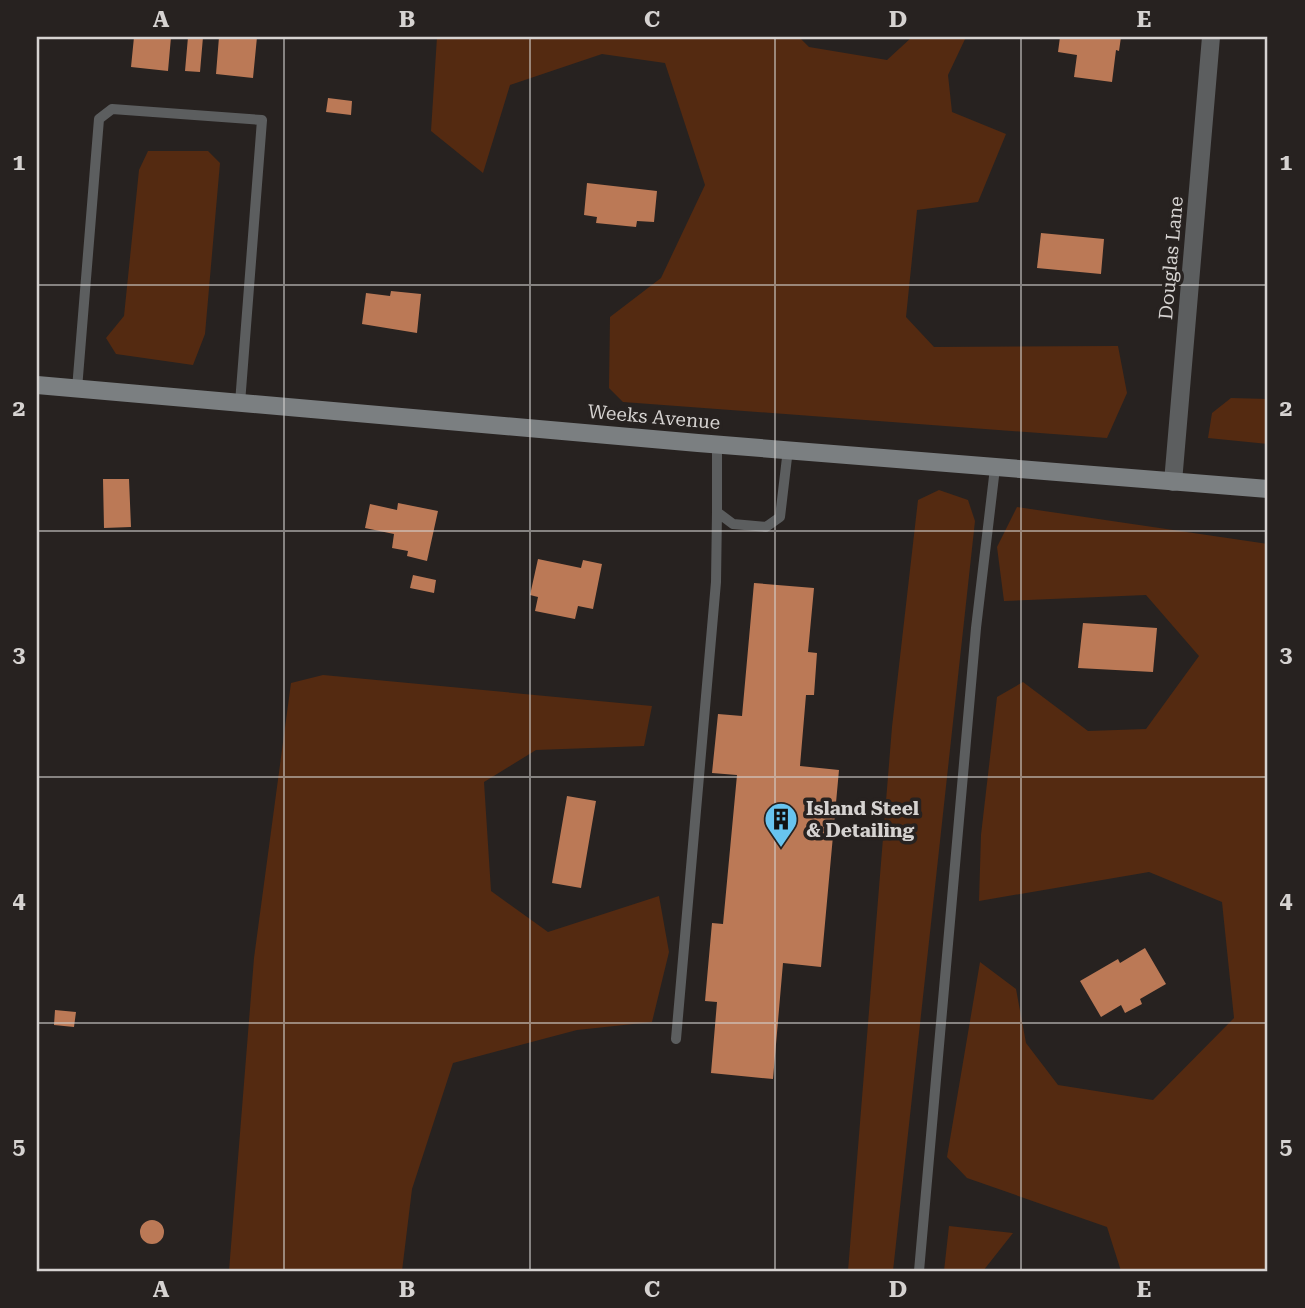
<svg xmlns="http://www.w3.org/2000/svg" width="1305" height="1308" viewBox="0 0 1305 1308" font-family="'Roboto Serif',serif">
<rect width="100%" height="100%" fill="#272220"/>
<!-- green -->
<path fill="#542a11" d="M437 37H799L809 47 887 60 912 37H966L948 75 952 112 1006 134 978 202 917 210 906 317 934 347 1118 346 1127 393 1107 438 623 402 609 388 610 317 661 278 705 185 665 63 602 54 510 85 483 173 431 131Z
M148 151H208L220 163 205 334 193 365 116 354 106 338 124 316 139 170Z
M1231 398 1268 399V444L1208 438 1212 413Z
M939 490 968 500 975 521 893 1271H848L892 727 918 500Z
M1017 507 1268 544V1271H1121L1107 1227 967 1178 947 1157 980 962 1016 989 1026 1043 1058 1085 1153 1100 1234 1018 1222 902 1149 872 979 901 981 835 997 697 1023 682 1088 731 1146 729 1199 656 1146 595 1004 601 997 547Z
M323 675 652 706 644 746 536 750 484 782 491 891 548 932 659 896 669 952 652 1022 577 1030 453 1063 412 1189 402 1271H229L254 958 291 683Z
M949 1226 1013 1233 983 1271H944Z"/>
<!-- building -->
<path fill="#bb7956" d="M134 37H171L168 71 131 67Z
M188 37H203L200 72 185 71Z
M219 37H257L253 78 216 74Z
M1060 37H1121L1119 51 1116 50 1112 82 1074 77 1077 55 1058 52Z
M328 98 352 101 351 115 326 112Z
M587 183 657 191 654 222 637 221 636 227 596 223 597 217 584 215Z
M1041 233 1104 239 1101 274 1037 268Z
M391 291 421 294 417 333 362 324 366 293 390 296Z
M103 479H129L131 527 104 528Z
M398 503 438 511 427 561 407 556 408 551 392 548 394 534 365 528 370 504 397 510Z
M538 559 581 568 583 560 602 564 593 609 578 606 575 619 535 611 538 597 530 595Z
M413 575 436 580 434 593 410 588Z
M754 583 814 588 808 652 817 653 814 695H806L800 766 839 770 821 967 783 963 773 1079 711 1073 717 1002 705 1001 712 923 723 924 737 775 712 773 718 714 742 716Z
M1083 623 1157 628 1153 672 1078 668Z
M567 796 596 801 581 888 552 883Z
M1145 948 1166 984 1140 999 1142 1004 1125 1013 1121 1005 1101 1017 1080 981 1118 959 1120 963Z
M55 1010 76 1012 74 1027 54 1025Z
M140 1232a12 12 0 1 1 24 0a12 12 0 1 1-24 0Z"/>
<g fill="none" stroke-linecap="round" stroke-linejoin="round">
<!-- lane -->
<path stroke="#5c5e5f" stroke-width="10" d="M77 389 99 119 112 109 262 120 240 403
M717 444V512L733 524 766 527 780 517 788 449
M676 1039 716 582 717 512
M919 1271 976 628 995 468"/>
<!-- street -->
<path stroke="#5c5e5f" stroke-width="18" d="M1173 482 1211 37"/>
<!-- secondary -->
<path stroke="#7b7f81" stroke-width="18" d="M37 385 698 443 1268 489"/>
</g>
<!-- grid -->
<path fill="none" stroke="#d6d3d1" stroke-width="2" stroke-opacity="0.55" d="M284 37V1271M530 37V1271M775 37V1271M1021 37V1271M37 285H1268M37 531H1268M37 777H1268M37 1023H1268"/>
<!-- icons -->
<defs>
<symbol id="building-pin" viewBox="-11 -11 22 30"><path d="M0 17L-7.5 6A9.5 9.5 0 1 1 7.5 6Z" fill="#68c4f0" stroke="#272220"/><path d="M-4-6H4V6H1V3H-1V6H-4ZM-2.5-4.3h1.7v1.8h-1.7ZM.8-4.3h1.7v1.8H.8ZM-2.5-1h1.7V.8h-1.7ZM.8-1h1.7V.8H.8Z" fill="#111"/></symbol>
</defs>
<g fill-rule="evenodd">
<use href="#building-pin" x="762" y="800" width="38" height="52"/>
</g>
<g text-anchor="middle" dominant-baseline="central" stroke-width="7" stroke-linejoin="round" paint-order="stroke">
<!-- street labels -->
<g font-size="19" fill="#d6d3d1" stroke="#272220">
<text transform="translate(1171 258) rotate(-85)">Douglas Lane</text>
<text transform="translate(654 417) rotate(5)">Weeks Avenue</text>
</g>
<!-- poi labels -->
<g font-size="19" font-weight="bold" fill="#d6d3d1" stroke="#272220" text-anchor="start">
<text x="806" y="808">Island Steel<tspan x="806" dy="22">&amp; Detailing</tspan></text>
</g>
</g>
<!-- border -->
<rect width="1305" height="1308" fill="none" stroke="#272220" stroke-width="77"/>
<rect x="38" y="38" width="1228" height="1232" fill="none" stroke="#d6d3d1" stroke-width="2.5"/>
<g font-size="23" text-anchor="middle" font-weight="bold" fill="#d6d3d1">
<text x="161" y="27">A</text>
<text x="407" y="27">B</text>
<text x="652" y="27">C</text>
<text x="898" y="27">D</text>
<text x="1144" y="27">E</text>
<text x="19" y="170">1</text>
<text x="1286" y="170">1</text>
<text x="19" y="416">2</text>
<text x="1286" y="416">2</text>
<text x="19" y="662">3</text>
<text x="1286" y="662">3</text>
<text x="19" y="908">4</text>
<text x="1286" y="908">4</text>
<text x="19" y="1154">5</text>
<text x="1286" y="1154">5</text>
<text x="161" y="1297">A</text>
<text x="407" y="1297">B</text>
<text x="652" y="1297">C</text>
<text x="898" y="1297">D</text>
<text x="1144" y="1297">E</text>
</g>
</svg>
